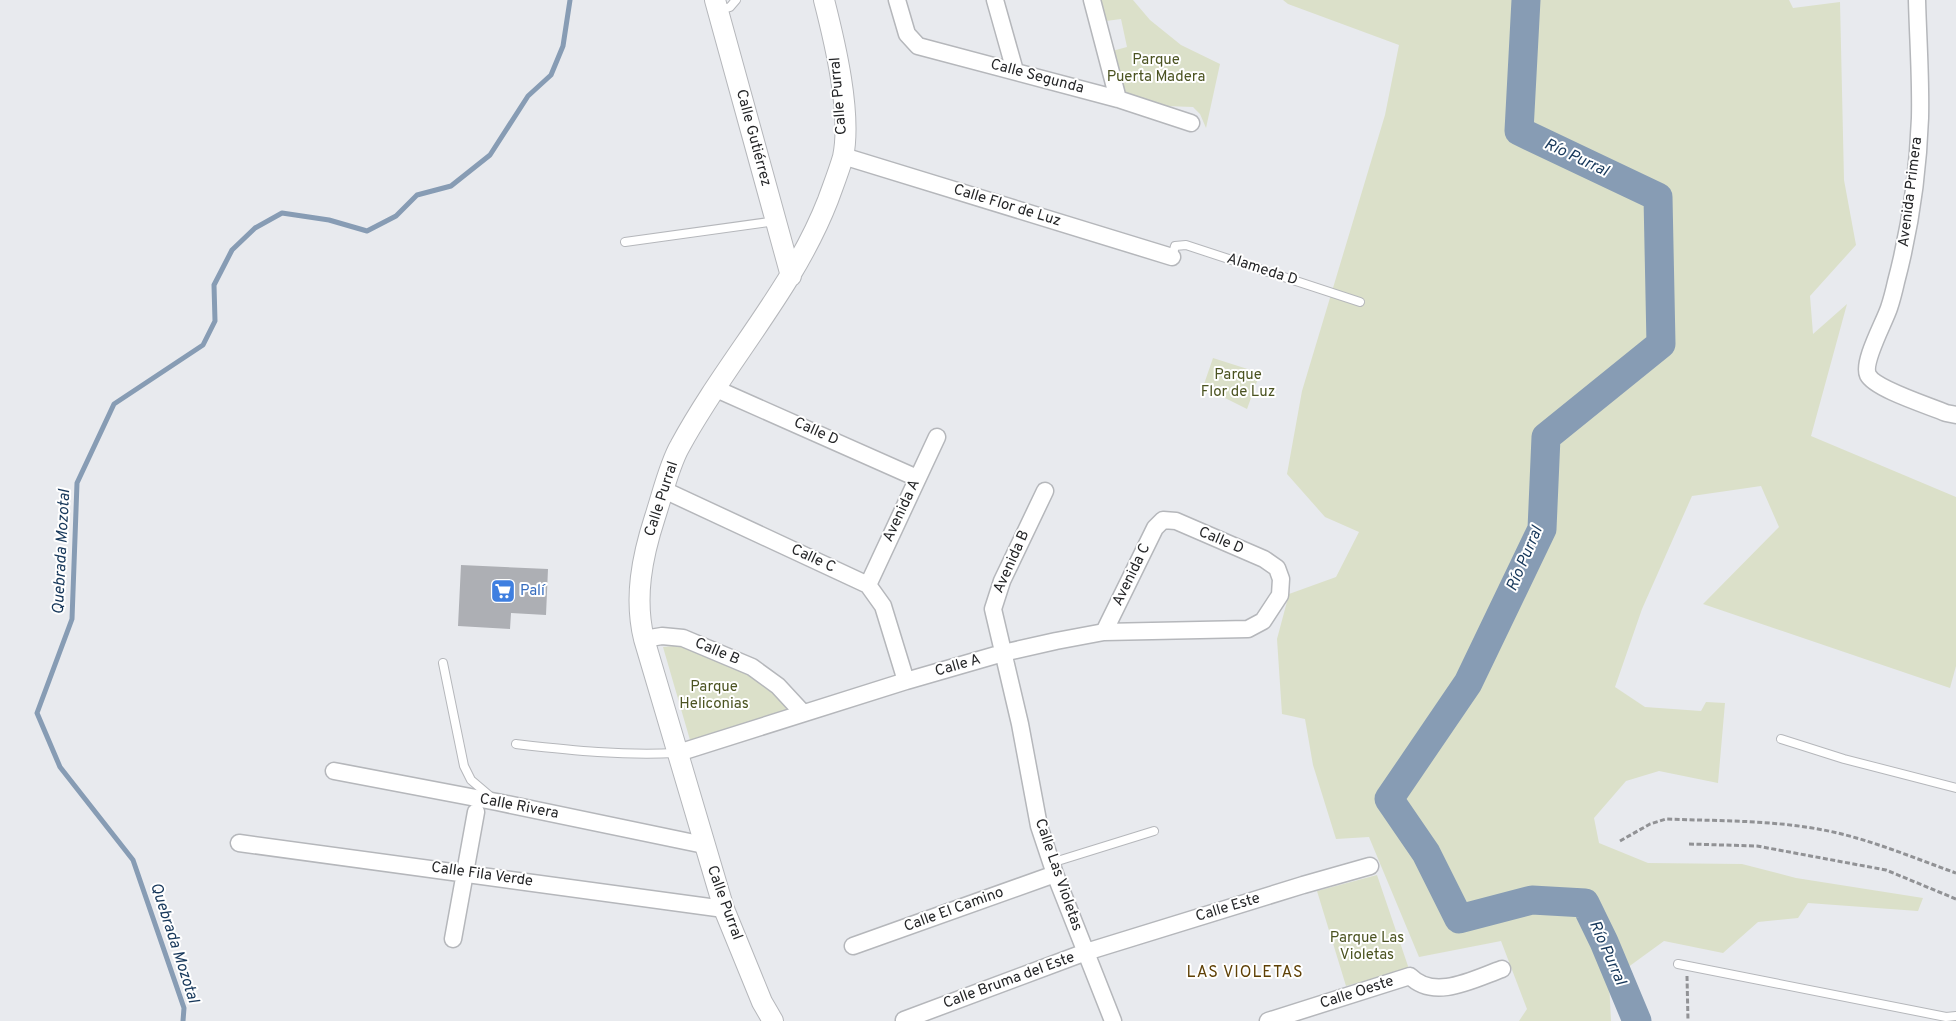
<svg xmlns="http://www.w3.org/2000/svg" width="1956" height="1021" viewBox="0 0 1956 1021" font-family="Overpass,sans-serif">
<rect width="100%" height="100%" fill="#e8eaee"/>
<!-- green -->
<path fill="#dbe0c9" d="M1100 0H1133L1150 20 1181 45 1220 64 1206 128 1200 114 1193 107 1165 106 1126 95 1112 51 1127 47 1121 19 1106 21Z
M1283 0H1789L1793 8 1840 2 1844 180 1856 245 1810 296 1813 334 1847 304 1811 436 1956 497V666L1950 688 1703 604 1779 527 1761 486 1692 496 1642 609 1615 687 1645 707 1701 711 1706 702 1725 703 1718 783 1659 771 1626 781 1594 818 1599 843 1648 863 1742 864 1796 878 1923 898 1918 911 1808 903 1798 918 1758 922 1723 953 1664 941 1609 981 1611 1021H1519L1527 1009 1501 941 1419 957 1369 837 1336 839 1313 765 1305 719 1282 714 1277 639 1289 594 1336 577 1359 532 1325 517 1287 474 1302 391 1385 115 1399 45 1288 4Z
M1213 358 1260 373 1247 409 1203 387Z
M684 645 740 669 775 688 790 710 690 740 663 647Z
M1377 875 1409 969 1346 986 1317 891Z"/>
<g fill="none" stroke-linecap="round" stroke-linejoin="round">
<!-- stream -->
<path stroke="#879cb4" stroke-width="5" d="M183 1021 184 1008 133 860 60 767 37 713 72 619 77 483 114 404 203 345 215 321 214 285 232 250 255 228 282 213 329 220 367 231 396 216 417 195 451 186 490 155 528 96 551 75 563 46 570 0"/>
<!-- river -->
<path stroke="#879cb4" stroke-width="29" d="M1526 0 1519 131 1658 197 1661 344 1546 437 1542 529 1468 683 1389 799 1426 853 1459 919 1532 900 1585 903 1604 942 1637 1021"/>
</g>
<!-- building -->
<path fill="#adafb4" d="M461 565 548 569 546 615 511 613 510 629 458 626Z"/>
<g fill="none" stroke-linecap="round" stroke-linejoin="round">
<defs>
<path id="service" d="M720 10 730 7 736 0
M625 242 776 221
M1172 257 1175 246 1186 245 1360 302
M443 663 464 766 471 780 491 797
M1781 739 1844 759 1956 788
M516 744C570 750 622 756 676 753
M1051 863 1154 831
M1678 964 1946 1017 1956 1016"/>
<path id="minor" d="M897 0 907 34 918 46 1118 99 1191 123
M995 0 1015 71
M1092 0 1118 99
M1917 0C1918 39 1921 79 1920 118 1918 173 1910 229 1896 282 1894 291 1892 299 1889 308 1884 323 1862 362 1868 375 1875 389 1930 406 1946 413L1956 415
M843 156 1172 257
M714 388 917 478
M664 490 868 585 883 606 906 681
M1045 491 1002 581 993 609 1020 724 1039 826 1055 874 1113 1021
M868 585 937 437
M644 639 662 636 683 638 752 667 778 686 803 713
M678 753 906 681 1003 653 1056 641 1104 632 1248 629 1263 621 1280 595 1281 579 1277 568 1264 559 1176 521 1163 520 1155 528 1104 632
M334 771 497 802 704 845
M239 843 724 909
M453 939 476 812
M853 946 1055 874
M904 1020 1086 952 1303 885 1370 866
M1268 1021 1410 976C1434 1001 1474 979 1502 969"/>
<path id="tertiary" d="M715 0 791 276
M773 1021 762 1002 724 909 644 639C634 598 642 557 655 517 662 496 669 465 680 446 726 361 793 290 828 200 833 186 839 171 843 157 852 114 835 43 824 0"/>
</defs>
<!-- service casing -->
<use href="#service" stroke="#b5b7bb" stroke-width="10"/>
<!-- minor casing -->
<use href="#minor" stroke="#b5b7bb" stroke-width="19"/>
<!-- tertiary casing -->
<use href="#tertiary" stroke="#b5b7bb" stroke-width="22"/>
<!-- path -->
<path stroke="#919295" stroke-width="3" stroke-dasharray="5 2.5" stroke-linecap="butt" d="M1620 841 1650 824 1666 819C1716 821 1768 820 1818 829 1865 837 1911 857 1956 873
M1689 844 1757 846 1886 870 1956 899
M1687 976 1688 1021"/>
<!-- service -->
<use href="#service" stroke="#fff" stroke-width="8"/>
<!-- minor -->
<use href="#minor" stroke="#fff" stroke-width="16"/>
<!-- tertiary -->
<use href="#tertiary" stroke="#fff" stroke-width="20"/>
</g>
<!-- icons -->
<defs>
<symbol id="supermarket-square" viewBox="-11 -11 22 22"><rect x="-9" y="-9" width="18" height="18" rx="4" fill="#3f7fe0" stroke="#fff"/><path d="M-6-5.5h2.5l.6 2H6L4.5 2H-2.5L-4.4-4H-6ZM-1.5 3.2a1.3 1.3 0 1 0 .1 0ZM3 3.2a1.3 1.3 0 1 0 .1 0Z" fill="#fff"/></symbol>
</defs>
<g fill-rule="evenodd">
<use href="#supermarket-square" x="489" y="577" width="28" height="28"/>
</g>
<g text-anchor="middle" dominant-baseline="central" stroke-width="4" stroke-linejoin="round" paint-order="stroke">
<!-- park labels -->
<g font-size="15" fill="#4b5321" stroke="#fff">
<text x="1156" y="60">Parque<tspan x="1156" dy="17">Puerta Madera</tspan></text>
<text x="1238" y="375">Parque<tspan x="1238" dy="17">Flor de Luz</tspan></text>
<text x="714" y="687">Parque<tspan x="714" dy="17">Heliconias</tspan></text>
<text x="1367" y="938">Parque Las<tspan x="1367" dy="17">Violetas</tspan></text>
</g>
<!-- street labels -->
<g font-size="15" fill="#252628" stroke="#fff">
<text transform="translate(1037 77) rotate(15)">Calle Segunda</text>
<text transform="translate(839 96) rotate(-95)">Calle Purral</text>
<text transform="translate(753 138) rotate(75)">Calle Gutiérrez</text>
<text transform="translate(1911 192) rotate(-83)">Avenida Primera</text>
<text transform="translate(1007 206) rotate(17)">Calle Flor de Luz</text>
<text transform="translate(1262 270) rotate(18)">Alameda D</text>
<text transform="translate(816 432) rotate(24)">Calle D</text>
<text transform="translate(662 499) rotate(-72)">Calle Purral</text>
<text transform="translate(902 511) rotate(-65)">Avenida A</text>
<text transform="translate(1221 541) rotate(23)">Calle D</text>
<text transform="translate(813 559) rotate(25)">Calle C</text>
<text transform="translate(1012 562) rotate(-66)">Avenida B</text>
<text transform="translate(1132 575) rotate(-64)">Avenida C</text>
<text transform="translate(717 652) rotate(23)">Calle B</text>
<text transform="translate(958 666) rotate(-16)">Calle A</text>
<text transform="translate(519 807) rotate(11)">Calle Rivera</text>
<text transform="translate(482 875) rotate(8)">Calle Fila Verde</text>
<text transform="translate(1058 875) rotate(71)">Calle Las Violetas</text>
<text transform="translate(724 903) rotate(70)">Calle Purral</text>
<text transform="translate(1228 908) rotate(-17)">Calle Este</text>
<text transform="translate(954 910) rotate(-20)">Calle El Camino</text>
<text transform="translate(1009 981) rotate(-20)">Calle Bruma del Este</text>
<text transform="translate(1357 993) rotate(-18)">Calle Oeste</text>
</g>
<!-- shop labels -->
<g font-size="15" fill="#366cbe" stroke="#fff" text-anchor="start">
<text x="520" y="591">Palí</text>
</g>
<!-- water labels -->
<g font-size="16" font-style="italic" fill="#16375a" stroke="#fff">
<text transform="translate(1576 158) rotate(25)">Río Purral</text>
<text transform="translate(62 552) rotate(-87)">Quebrada Mozotal</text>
<text transform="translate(1525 559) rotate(-67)">Río Purral</text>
<text transform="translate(174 943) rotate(72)">Quebrada Mozotal</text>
<text transform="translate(1607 953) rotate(66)">Río Purral</text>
</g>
<!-- neighbourhood labels -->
<g font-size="16" letter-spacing="1" fill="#5e4005" stroke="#fff">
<text x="1245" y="973">LAS VIOLETAS</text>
</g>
</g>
</svg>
